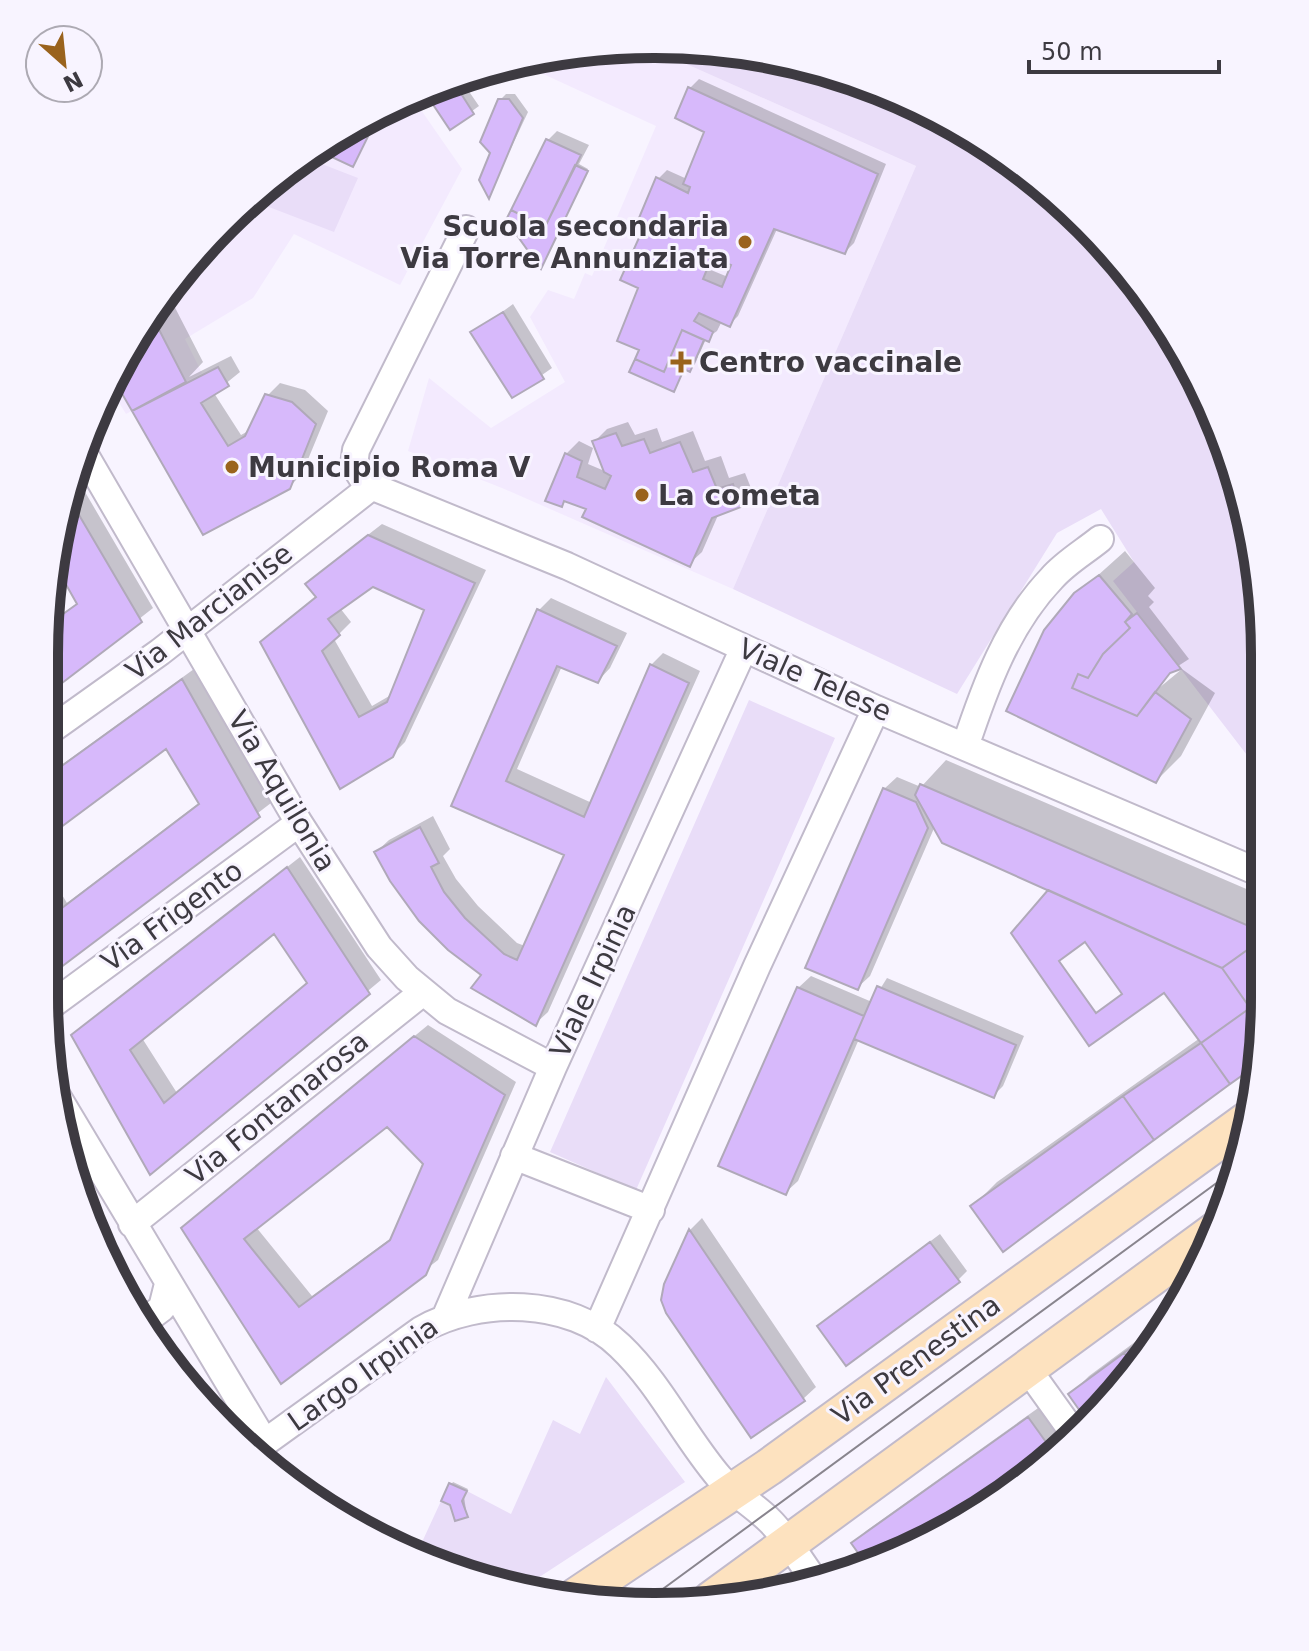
<svg xmlns="http://www.w3.org/2000/svg" width="1309" height="1651" viewBox="0 0 1309 1651" font-family="'DejaVu Sans',sans-serif">
<rect width="100%" height="100%" fill="#f8f4ff"/>
<!-- built -->
<path fill="#f3eafe" d="M648 47 916 166 733 589 502 488 408 451 429 378 491 428 565 382 530 317 548 290 574 299 585 273 592 276 656 126 541 73 529 60 575 49Z
M412 97 462 169 400 285 294 234 253 298 185 339 202 373 126 414 109 386 126 349 195 252 350 126Z"/>
<!-- green -->
<path fill="#e9ddf8" d="M695 45 813 65 925 107 1027 170 1114 252 1183 350 1244 496 1264 614 1260 772 1113 581 1134 562 1101 509 1057 533 957 694 733 589 916 166 648 47Z
M309 159 358 178 334 232 256 202Z
M749 700 835 738 636 1190 550 1152Z
M606 1377 685 1482 521 1589 496 1586 417 1553 441 1501 450 1505 456 1521 468 1517 462 1501 467 1491 511 1514 553 1420 580 1434Z"/>
<!-- shadow -->
<path fill="#0003" fill-rule="evenodd" d="M495 68 485 79 473 73Z
M459 77 479 106 450 127 437 92Z
M699 79 886 164 854 243 845 252 777 229 738 316 729 325 722 321 717 331 706 339 695 364 689 370 686 368 673 389 642 349 640 287 646 228 658 179 667 170 687 179 706 131 690 88ZM716 257 733 264 728 277 711 270Z
M506 94H515L528 112 489 195 500 100Z
M557 131 589 145 579 164 588 169 543 265 548 140Z
M188 262 190 267 172 285Z
M167 292 203 362 189 377 231 356 240 372 214 393 241 435 250 430 267 396 280 383 305 390 328 411 302 474 289 487 204 532 114 376 126 349Z
M513 304 552 368 512 396 473 333Z
M628 422 635 435 657 428 662 442 693 431 705 461 721 456 729 478 745 473 753 493 740 505 719 513 702 552 689 564 588 508 567 499 562 505 566 454 579 441 593 448 588 464 607 472 595 441 607 429Z
M78 480 153 608 45 693V626L79 602 56 562 71 484Z
M382 524 486 570 405 742 392 755 275 630 318 596 308 584 320 572ZM372 584 426 609 391 695 372 706 334 639 351 622 340 608Z
M1125 551 1155 588 1148 596 1154 602 1149 607 1189 659 1172 670 1159 688 1182 669 1215 693 1181 756 1156 781 1076 595Z
M551 598 627 633 610 668 598 681 562 666 517 769 592 803 651 665 663 653 700 671 548 1012 535 1024 484 974 376 852 389 840 433 816 450 849 443 856 456 879 478 906 517 943 525 946 566 854 454 805 539 610Z
M194 669 271 803 44 977V865L67 903 200 802 166 746 45 836V777Z
M946 760 1258 894 1254 1065 1003 1249 972 1207 997 1182 1200 1038 1164 990 1051 890 935 826 870 976 857 988 884 789 897 777 921 787Z
M300 857 381 980 150 1172 73 1035ZM274 931 309 982 177 1093 142 1038Z
M811 976 872 1002 887 978 1024 1036 1003 1086 994 1095 859 1039 798 1181 785 1193 798 988Z
M428 1025 516 1082 438 1260 282 1381 196 1216ZM388 1124 425 1163 394 1236 312 1296 256 1227Z
M702 1218 816 1387 803 1399 666 1285 690 1230Z
M940 1234 967 1271 958 1280 829 1318Z
M1174 1313 1162 1336 1089 1419 1071 1394 1089 1376Z
M1041 1406 1068 1443 1057 1455 959 1525 868 1563 854 1543 866 1531Z
M453 1482 468 1489 464 1497 467 1516 451 1485Z"/>
<!-- building -->
<path fill="#d7b9fb" stroke="#b0a9b9" stroke-width="2" fill-rule="evenodd" d="M453 81 474 114 450 130 428 97Z
M688 87 878 174 845 254 774 229 730 327 699 313 694 321 713 332 709 342 682 330 664 372 635 359 639 350 617 341 638 288 620 280 643 229 636 225 656 177 688 193 690 187 683 184 704 132 675 118ZM712 257 731 265 722 287 703 279Z
M498 99H509L523 118 489 199 479 180 490 153 480 142Z
M380 112 353 167 319 151 350 126Z
M546 139 581 155 545 227 511 210Z
M575 165 588 171 541 269 506 220 511 210 545 227Z
M503 312 544 379 512 398 470 332Z
M151 314 186 382 132 411 113 378 126 349Z
M682 330 704 340 690 372 684 369 674 392 629 372 635 359 664 372Z
M218 367 229 386 201 403 228 446 245 436 265 394 292 402 316 424 290 489 203 535 132 411Z
M616 433 622 446 644 439 650 453 680 442 693 472 708 467 717 489 733 484 741 507 712 518 690 567 582 517 586 509 564 501 562 507 545 501 565 453 582 461 577 477 605 489 611 476 604 472 592 441Z
M69 498 142 622 45 696V627L77 604 55 565Z
M368 535 475 583 393 757 340 789 260 642 316 597 305 584ZM373 587 424 610 387 702 359 717 322 651 340 635 328 619Z
M1099 575 1132 614 1125 622 1130 628 1103 654 1088 678 1078 674 1072 688 1137 716 1155 692 1191 719 1156 783 1006 711 1044 630 1074 593Z
M537 609 617 646 598 683 557 666 506 781 584 817 650 664 689 683 536 1026 471 988 481 975 448 950 419 921 390 881 374 852 420 827 439 863 431 867 444 892 465 918 504 954 517 960 564 855 451 806Z
M1137 613 1181 669 1170 673 1137 716 1072 688 1078 674 1088 678 1103 654 1130 628 1125 622Z
M182 679 260 817 44 980V897L54 914 199 804 166 749 45 839V778Z
M920 784 1249 926 1257 934V943L1222 968 942 843 915 795Z
M883 788 916 802 928 828 858 990 805 968Z
M287 867 370 994 150 1175 71 1035ZM274 934 307 983 164 1103 130 1050Z
M1048 890 1222 968 1250 1008 1201 1043 1164 993 1089 1046 1011 933Z
M1085 942 1122 994 1096 1013 1059 961Z
M1257 943 1254 1067 1230 1084 1201 1043 1250 1008 1222 968Z
M877 986 1016 1045 994 1098 854 1039Z
M797 987 864 1016 786 1195 718 1166Z
M414 1036 505 1095 426 1275 281 1384 181 1228ZM387 1127 423 1164 390 1240 299 1307 244 1239Z
M1201 1043 1230 1084 1154 1140 1123 1096Z
M1123 1096 1154 1140 1003 1252 970 1206Z
M689 1229 805 1401 751 1438 666 1313 661 1300 664 1284Z
M930 1242 960 1282 846 1366 817 1326Z
M1171 1318 1162 1336 1135 1367 1124 1353Z
M1124 1353 1135 1367 1087 1421 1068 1394Z
M1028 1417 1056 1456 959 1525 866 1564 851 1543Z
M449 1483 467 1491 462 1501 468 1517 455 1521 450 1505 441 1501Z"/>
<g fill="none" stroke-linecap="round" stroke-linejoin="round">
<defs>
<path id="minor" d="M466 229 356 450 354 465 366 484 567 566 876 709 1258 872
M81 448 299 823 379 947 407 978 447 1011 553 1067
M45 734 160 652 371 487
M965 747C985 687 1007 625 1052 578 1065 563 1084 552 1100 539
M46 1009 299 823
M57 1096 265 1443
M514 1156 651 1210
M132 1224 423 992
M446 1316 553 1067 744 648
M142 1323 162 1308 168 1284
M597 1329 757 966 876 709
M1027 1368 1075 1435
M253 1451 421 1330C478 1297 570 1297 620 1346 660 1384 684 1436 719 1477 734 1494 754 1505 770 1521 788 1539 802 1564 817 1584"/>
<path id="secondary" d="M575 1597 769 1467 1253 1116
M711 1600 1219 1228"/>
</defs>
<!-- minor casing -->
<use href="#minor" stroke="#c1bacb" stroke-width="30"/>
<!-- secondary casing -->
<use href="#secondary" stroke="#c1bacb" stroke-width="40"/>
<!-- minor -->
<use href="#minor" stroke="#fff" stroke-width="26"/>
<!-- secondary -->
<use href="#secondary" stroke="#fde2bf" stroke-width="36"/>
<!-- tram -->
<path stroke="#89858e" stroke-width="2" d="M641 1605 1237 1168"/>
</g>
<!-- markers -->
<g fill="#9a631d" stroke="#f8f4ff" stroke-width="3">
<circle cx="745" cy="242" r="8"/>
<path d="M677 350h8v8h8v8h-8v8h-8v-8h-8v-8h8z"/>
<circle cx="232" cy="467" r="8"/>
<circle cx="642" cy="495" r="8"/>
</g>
<g text-anchor="middle" dominant-baseline="central" stroke-width="6" stroke-linejoin="round" paint-order="stroke">
<!-- poi labels -->
<g font-size="28" font-weight="bold" fill="#3d3a41" stroke="#f8f4ff" text-anchor="start">
<text x="729" y="226" text-anchor="end">Scuola secondaria<tspan x="729" dy="32">Via Torre Annunziata</tspan></text>
<text x="699" y="362">Centro vaccinale</text>
<text x="248" y="467">Municipio Roma V</text>
<text x="658" y="495">La cometa</text>
</g>
<!-- street labels -->
<g font-size="28" fill="#3d3a41" stroke="#f8f4ff">
<text transform="translate(209 612) rotate(-38)">Via Marcianise</text>
<text transform="translate(815 680) rotate(24)">Viale Telese</text>
<text transform="translate(282 791) rotate(59)">Via Aquilonia</text>
<text transform="translate(172 916) rotate(-36)">Via Frigento</text>
<text transform="translate(593 981) rotate(-65)">Viale Irpinia</text>
<text transform="translate(277 1108) rotate(-39)">Via Fontanarosa</text>
<text transform="translate(916 1360) rotate(-36)">Via Prenestina</text>
<text transform="translate(363 1374) rotate(-35)">Largo Irpinia</text>
</g>
</g>
<!-- crop -->
<path d="M0 0H1309V1651H0ZM654 58H655A596 596 0 0 1 1251 654V997A596 596 0 0 1 655 1593H654A596 596 0 0 1 58 997V654A596 596 0 0 1 654 58Z" fill="#f8f4ff" fill-rule="evenodd"/>
<path fill="none" stroke="#3d3a41" stroke-width="10" d="M654 58H655A596 596 0 0 1 1251 654V997A596 596 0 0 1 655 1593H654A596 596 0 0 1 58 997V654A596 596 0 0 1 654 58Z"/>
<!-- north arrow -->
<g transform="translate(64 64) rotate(153)"><circle r="38" fill="#f8f4ff" stroke="#adaab3" stroke-width="2"/>
<path d="M0-6L14 30L0 20L-14 30Z" fill="#9a631d"/>
<text y="-12" font-size="22" font-weight="bold" text-anchor="middle" fill="#3d3a41">N</text>
</g>
<!-- scale -->
<path d="M1029 60v12h190v-12" fill="none" stroke="#3d3a41" stroke-width="4"/>
<text x="1041" y="60" font-size="24" fill="#3d3a41" stroke="#f8f4ff" stroke-width="6" paint-order="stroke">50 m</text>
</svg>
